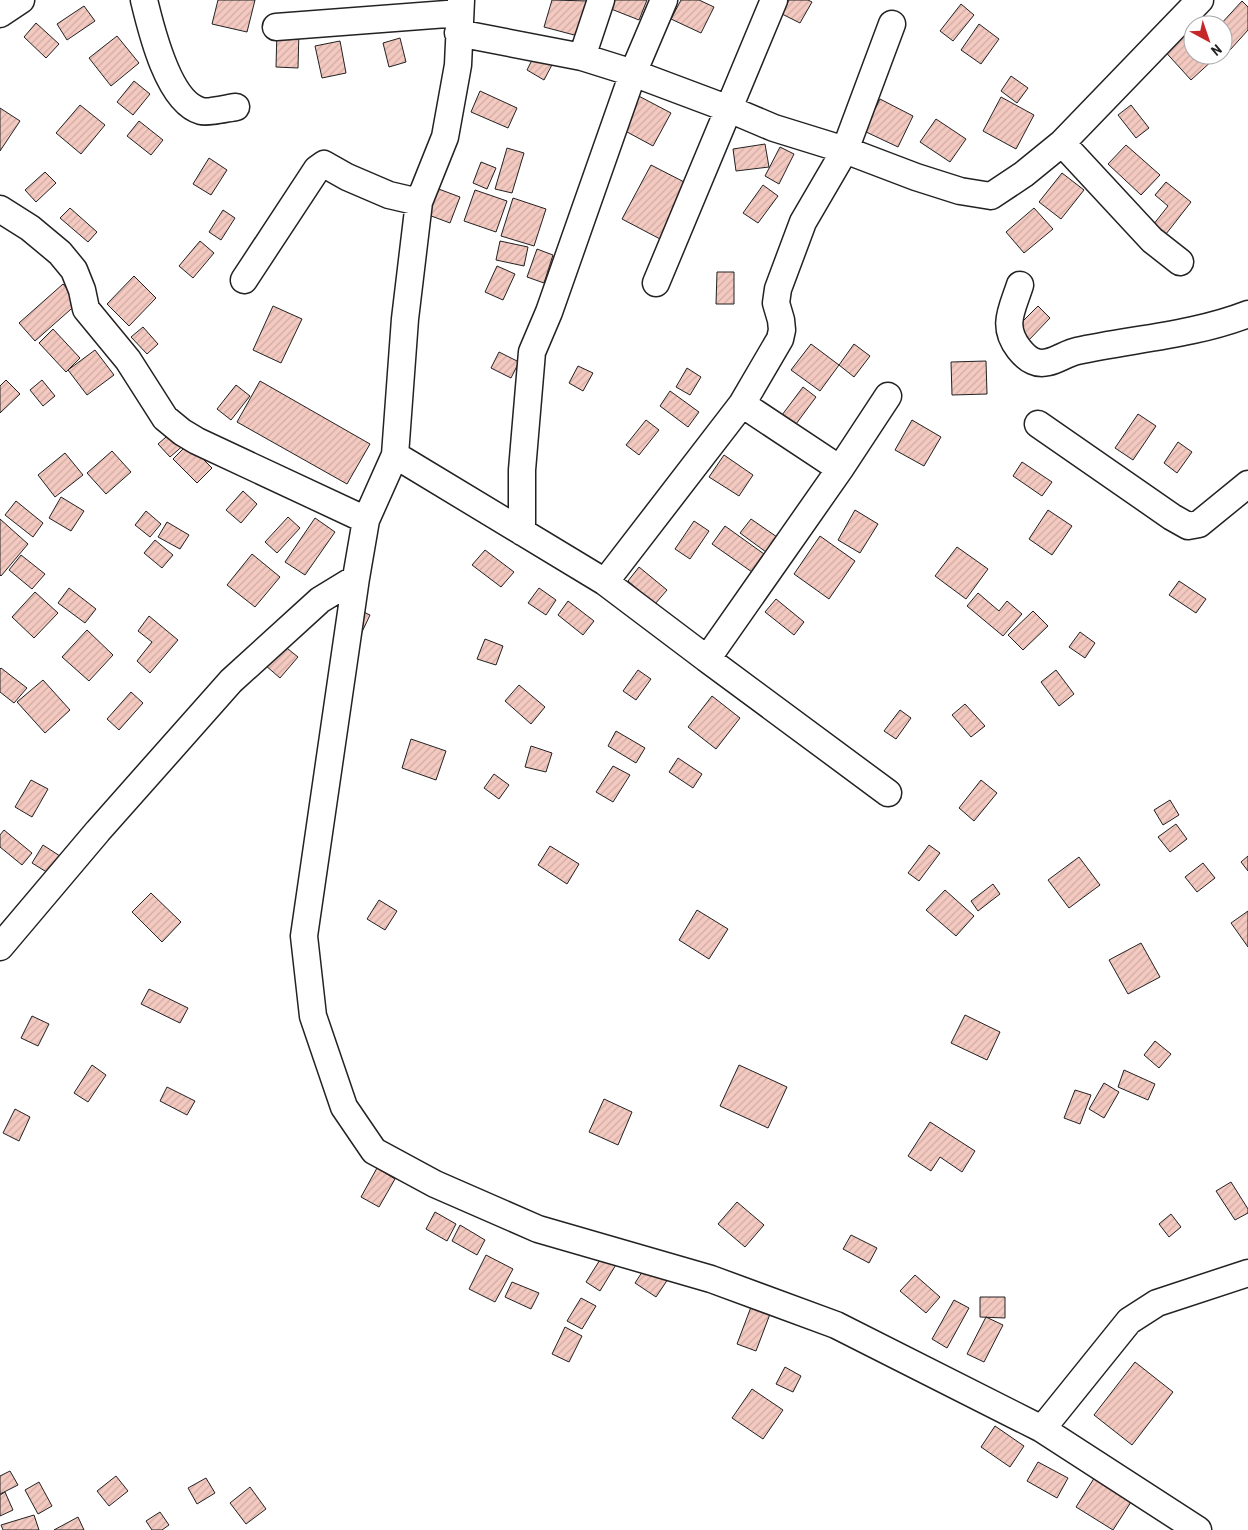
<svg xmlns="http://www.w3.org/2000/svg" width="1248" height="1530" viewBox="0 0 1248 1530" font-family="'Roboto Condensed',sans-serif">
<defs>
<pattern id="building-hatch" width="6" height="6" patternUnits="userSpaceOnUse" patternTransform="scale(1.25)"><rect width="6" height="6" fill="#f3c9c0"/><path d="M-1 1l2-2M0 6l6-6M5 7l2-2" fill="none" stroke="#d0aca5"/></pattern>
</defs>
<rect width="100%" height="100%" fill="#fff"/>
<!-- building -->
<path fill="url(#building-hatch)" stroke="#222" d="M218 0H255L247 32 212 24Z
M552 0 589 1 578 36 544 27Z
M609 0H647L639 20 606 7Z
M681 0H699L714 7 701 33 671 19Z
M789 0H808L812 2 800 23 782 14Z
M1242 1 1248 7V30L1230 50 1223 44V25H1220Z
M961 4 974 15 953 41 940 31Z
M84 6 95 21 67 40 57 24Z
M36 23 59 44 46 58 24 37Z
M979 24 999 39 981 64 961 50Z
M1185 25 1193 33V55H1213L1215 58 1191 80 1161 47Z
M277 29 299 30 298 68 276 67Z
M117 36 139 63 111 86 89 58Z
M400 38 406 62 389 67 383 43Z
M340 41 346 73 322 78 315 46Z
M536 52 554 61 544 80 527 70Z
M1011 76 1028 88 1017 103 1001 91Z
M134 81 150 94 133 115 117 102Z
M480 91 517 108 508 128 471 112Z
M633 93 671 113 653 146 616 126Z
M1001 97 1034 115 1016 149 983 131Z
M880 99 913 116 898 147 864 131Z
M80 105 105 125 81 154 56 133Z
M1131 105 1149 128 1136 138 1118 115Z
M0 108 20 121 0 151Z
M936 119 966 139 950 162 920 142Z
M139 121 163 140 151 155 127 136Z
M765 144 769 167 736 171 733 149Z
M1126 145 1160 175 1141 195 1108 164Z
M780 147 794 154 779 184 765 176Z
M507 148 524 153 512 193 495 189Z
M209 158 227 170 211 195 193 184Z
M481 162 496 168 487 189 473 183Z
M651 165 690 185 662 240 622 219Z
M45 172 56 183 36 202 25 190Z
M1062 173 1084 190 1061 219 1039 202Z
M1166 182 1191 202 1166 234 1153 225 1168 206 1155 195Z
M763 185 778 196 758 223 743 213Z
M436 188 460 197 450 223 426 214Z
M475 190 507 201 496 232 464 221Z
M513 198 546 209 534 246 501 236Z
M70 208 97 232 88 242 60 218Z
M1034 208 1053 229 1024 253 1006 232Z
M223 210 235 218 221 240 209 232Z
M200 241 214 253 193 278 179 266Z
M500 241 528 247 524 266 496 260Z
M537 249 553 255 544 283 527 277Z
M497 266 515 274 503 300 485 292Z
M717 272H734V304H716Z
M134 276 156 298 129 326 107 304Z
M63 284 79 302 35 341 19 323Z
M273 306 302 319 281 363 253 350Z
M1038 306 1050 318 1028 341 1015 329Z
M143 327 158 344 147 354 131 337Z
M53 329 80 358 66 372 39 343Z
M811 344 839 365 820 391 791 370Z
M854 344 870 356 854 377 839 365Z
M95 350 114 375 87 395 68 370Z
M499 352 519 362 511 378 491 368Z
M986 361 987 394 952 395 951 362Z
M578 366 593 373 583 391 569 383Z
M687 368 701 377 690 395 676 387Z
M6 380 20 394 0 413V386Z
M42 380 55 396 43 406 30 390Z
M260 381 370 444 347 484 237 422Z
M236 385 250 396 231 420 217 409Z
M803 387 816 397 796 424 782 415Z
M670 391 699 412 688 427 660 406Z
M1138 414 1156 426 1133 460 1115 448Z
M646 420 659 430 639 455 626 445Z
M912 420 941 437 924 466 895 450Z
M181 424 193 437 170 457 158 444Z
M1178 442 1192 452 1177 473 1164 463Z
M188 444 212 468 197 483 173 459Z
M112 451 131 472 106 494 87 473Z
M65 453 83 475 55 497 38 475Z
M724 455 753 475 739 496 709 477Z
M1022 462 1052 482 1042 496 1013 476Z
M243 491 257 504 241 523 226 510Z
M61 497 84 511 71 531 49 518Z
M16 501 43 523 33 537 5 515Z
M855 510 878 524 860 553 838 540Z
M1048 510 1072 526 1052 555 1029 539Z
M146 511 161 524 150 537 135 525Z
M288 517 300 528 277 553 265 542Z
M315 518 335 532 305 575 285 562Z
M0 519 28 544 1 576 0 575Z
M751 519 777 537 766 552 740 533Z
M694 521 709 531 690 559 675 549Z
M167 522 189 535 180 549 158 537Z
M725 526 764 554 752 572 712 544Z
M820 536 855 561 829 599 794 574Z
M155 540 173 555 162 568 144 553Z
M957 547 988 569 966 599 935 576Z
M485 550 514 572 501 587 472 565Z
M252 554 280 577 255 607 227 585Z
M21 555 45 574 32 589 9 570Z
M639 567 667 590 655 604 628 581Z
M1179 581 1206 599 1196 613 1169 595Z
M69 588 96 609 85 623 58 603Z
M539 588 556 600 546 615 528 603Z
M35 592 58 613 34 638 12 617Z
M978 593 999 611 1007 601 1022 614 1003 636 967 606Z
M776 599 804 622 794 635 765 612Z
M568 601 594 621 583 635 558 615Z
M353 607 370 615 361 634 344 626Z
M1033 611 1048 626 1023 650 1008 635Z
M149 616 178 640 150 673 137 661 152 642 138 631Z
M87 630 113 655 89 681 62 657Z
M1080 632 1095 643 1085 658 1069 647Z
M485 639 503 646 496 665 477 659Z
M283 645 298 657 280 678 265 665Z
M1 668 27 688 14 703 0 692V669Z
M638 670 651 679 636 700 623 691Z
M1056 670 1074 694 1059 706 1041 682Z
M43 680 70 710 45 733 17 702Z
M519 685 545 707 531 724 505 701Z
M131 692 143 703 119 730 107 719Z
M712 696 740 718 716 749 688 727Z
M965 704 985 726 971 737 952 715Z
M900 710 911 718 896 739 884 731Z
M616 731 645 748 636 763 608 746Z
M411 739 446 751 436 780 402 768Z
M531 746 552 753 546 772 525 767Z
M678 758 702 774 693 788 669 772Z
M613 766 630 775 613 802 596 792Z
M494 774 509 785 499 799 484 788Z
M31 780 48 789 32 817 15 807Z
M981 780 997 793 974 821 959 808Z
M1170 800 1179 815 1163 825 1154 810Z
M1176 824 1187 839 1170 852 1158 837Z
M4 830 32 853 22 865 0 847V835Z
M43 845 63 858 53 876 32 863Z
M929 845 940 853 919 881 908 873Z
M550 846 579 864 567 884 538 865Z
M1248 856V871L1241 862Z
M1079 857 1100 885 1069 908 1048 880Z
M1203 863 1215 878 1197 892 1185 877Z
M993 884 1000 894 978 911 971 901Z
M945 890 974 916 956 936 926 910Z
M151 893 181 922 162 942 132 912Z
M379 900 397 911 385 930 367 919Z
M697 910 728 929 709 959 679 940Z
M1248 911V947L1231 923Z
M1141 943 1160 977 1128 994 1109 960Z
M149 989 188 1008 180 1023 141 1004Z
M965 1015 1000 1032 987 1060 951 1043Z
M32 1016 49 1024 38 1046 21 1038Z
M1155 1041 1171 1054 1159 1068 1144 1055Z
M92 1065 106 1075 88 1102 74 1093Z
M739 1065 787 1087 768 1128 720 1106Z
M1124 1070 1155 1084 1148 1100 1118 1087Z
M1104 1083 1119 1092 1104 1118 1089 1109Z
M167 1087 195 1101 187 1115 160 1101Z
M1075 1090 1091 1095 1080 1124 1064 1118Z
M604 1099 632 1112 618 1145 589 1132Z
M15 1109 30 1117 19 1141 3 1133Z
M930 1122 975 1151 962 1172 940 1157 931 1171 908 1156Z
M377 1168 395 1179 379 1207 361 1197Z
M1231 1182 1248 1209V1213L1235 1220 1216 1191Z
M737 1202 764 1225 745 1247 718 1224Z
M435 1212 456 1224 447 1241 426 1229Z
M1171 1214 1181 1227 1169 1237 1159 1224Z
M460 1225 485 1240 477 1255 452 1241Z
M851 1235 877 1248 869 1263 843 1249Z
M486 1255 513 1269 495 1302 469 1289Z
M603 1255 617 1263 600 1291 586 1282Z
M648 1263 670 1276 656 1297 635 1283Z
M915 1275 940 1297 926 1313 900 1291Z
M512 1282 539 1293 531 1309 505 1297Z
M980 1297H1005V1318L980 1317Z
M581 1298 596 1306 582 1329 567 1321Z
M954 1300 969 1308 947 1348 932 1339Z
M751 1307 770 1314 756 1351 737 1344Z
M986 1317 1003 1325 984 1362 967 1354Z
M565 1327 582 1336 569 1362 552 1354Z
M1135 1362 1173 1392 1132 1445 1094 1415Z
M785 1367 801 1376 793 1392 776 1384Z
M752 1389 783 1410 763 1439 732 1418Z
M995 1426 1024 1446 1010 1467 981 1447Z
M1038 1462 1068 1478 1057 1498 1027 1481Z
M1103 1464 1140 1488 1113 1530 1076 1507Z
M10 1471 18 1485 0 1494V1476Z
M116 1476 128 1491 109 1506 97 1491Z
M206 1478 215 1493 197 1504 188 1488Z
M39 1482 52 1506 38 1514 25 1490Z
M250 1487 266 1509 246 1524 230 1503Z
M5 1492 13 1510 0 1516V1495Z
M160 1512 169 1525 162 1530H152L146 1521Z
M34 1515 39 1530H3L1 1525Z
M78 1517 84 1530H54Z"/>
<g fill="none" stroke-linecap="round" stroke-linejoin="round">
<defs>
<path id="street" d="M144 0C151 29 168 102 201 111 208 113 228 108 236 107
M461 0 458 65 445 137 419 202 405 319 395 455 366 520 356 578 304 936 313 1016 344 1107 374 1151 435 1184 538 1229 711 1279 836 1325 1042 1429 1198 1530
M0 14 21 0
M276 27 460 13
M458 33 582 57 633 73 729 109 774 128 845 150 916 177 960 191 991 196 1024 174 1062 143 1200 0
M582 57 601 0
M1062 143 1152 240 1180 262
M0 209 30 228 60 253 74 270 82 290 86 309 128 360 165 418 182 432 197 441 366 520
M244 280 317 169 324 164 347 177 389 195 419 202
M656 283 774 0
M1020 285C1012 310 1001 326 1019 349 1023 354 1028 359 1033 361 1048 368 1063 354 1077 351 1133 339 1194 335 1248 314
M1038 424 1172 517 1188 526 1199 524 1248 484
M395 455 605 582 742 404 780 339 782 330 781 320 776 303 778 289 803 222 845 150 892 24
M840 469 888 396
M522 532V470L532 352 549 312 633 73 664 0
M605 582 707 659 840 469 742 404
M707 659 888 793
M0 947 98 831 231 681 320 600 356 578
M1042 1429 1129 1321 1157 1303 1248 1273"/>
</defs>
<!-- street casing -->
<use href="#street" stroke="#222" stroke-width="29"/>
<!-- street -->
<use href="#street" stroke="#fff" stroke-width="26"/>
</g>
<!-- north arrow -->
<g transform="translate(1208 40) rotate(140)"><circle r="24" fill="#ffffff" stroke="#a7a7a7"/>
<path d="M0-4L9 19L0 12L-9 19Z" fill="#c62828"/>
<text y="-8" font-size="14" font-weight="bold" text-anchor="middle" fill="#222222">N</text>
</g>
</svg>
